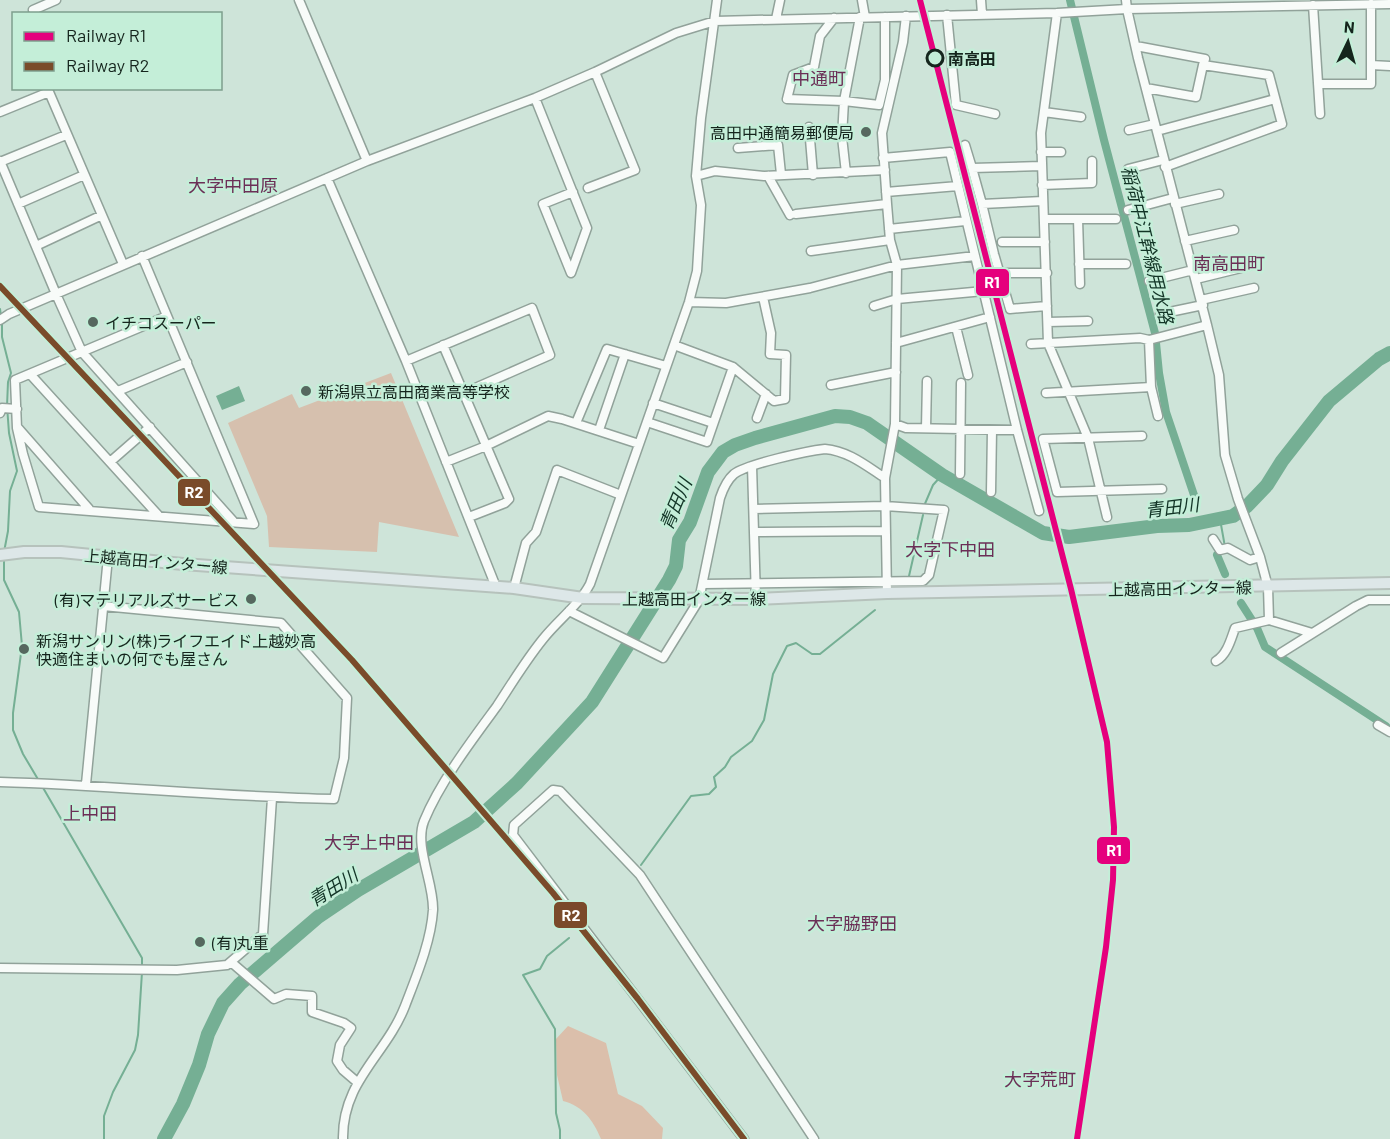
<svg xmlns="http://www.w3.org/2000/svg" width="1390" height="1139" viewBox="0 0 1390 1139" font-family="Barlow,'Noto Sans JP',sans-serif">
<rect width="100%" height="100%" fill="#cee4d9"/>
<!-- green -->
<path fill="#d6c0ae" d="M391 373 459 537 379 522 377 552 269 547 267 516 228 423 292 394 299 408Z"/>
<!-- forest -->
<path fill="#dbbfab" d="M568 1026 606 1043 618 1094 642 1106 663 1128 662 1139H601C593 1120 583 1106 563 1101L557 1075 556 1039Z"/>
<!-- water -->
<path fill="#75af94" d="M239 386 245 401 222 410 216 396Z"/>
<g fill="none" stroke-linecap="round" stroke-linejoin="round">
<!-- stream -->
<path stroke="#75af94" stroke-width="2" d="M0 309 1 316
M2 322V337L11 373 8 382 7 406 9 433 17 471 10 491 8 531 4 552
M924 506 933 485 942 475
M1220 519 1225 547
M1217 555 1219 554
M4 557V580L19 612 22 646 13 713V730L23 754 39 781
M909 576 923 515
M42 786 142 958V967
M641 865 691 796 709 794 716 787 714 777 725 767 731 757 752 741 764 720 773 674 787 646 796 643 812 654H820L875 610
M104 1139V1116L113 1092 135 1050 138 1035 142 972
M560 1139V1130L556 1113 555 1029 523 975 540 969 547 956 569 938"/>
<!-- canal -->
<path stroke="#75af94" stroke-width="8" d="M1070 0 1104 140 1155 333 1159 373 1166 412 1195 498
M1217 555 1225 574
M1241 603 1257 628 1265 647 1386 726"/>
<!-- river -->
<path stroke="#75af94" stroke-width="14" d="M164 1139 183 1104 199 1065 208 1034 223 1003 240 984 318 917 358 890 474 822 517 783 592 702 669 580 676 566 679 540 690 522 708 472 723 452 735 445 755 438 835 416 850 417 867 423 942 475 1043 533 1069 537 1157 526 1189 525 1233 516 1247 506 1267 485 1282 461 1329 401 1379 359 1390 353"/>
<defs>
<path id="minor" d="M299 0 367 161
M862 0 865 17
M981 0 982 14
M1126 0 1127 9 1138 58 1207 325 1149 340
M1313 5 1320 114
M33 10 56 0
M1057 13 1041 133 1048 343 1088 438 1107 517
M947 15 956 105 995 114
M834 18 820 36 814 67 793 75 787 99 844 101 879 105 885 80V17
M776 19 780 0
M1136 46 1205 59 1203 65
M1371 65 1390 66
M1318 84H1371V4
M1146 88 1196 97 1203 65 1269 75 1282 124 1165 167
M535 98 587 228 571 273 543 204 573 192
M0 112 49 92 123 264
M1044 112 1081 117
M809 127 813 175
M1129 130 1155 124
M1157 131 1275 99
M965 145 972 168 1041 166
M738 148 778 145 781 174
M1041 152H1061
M883 158 950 152 1017 430 1039 511
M0 161 56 294 82 352 233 521
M0 162 66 135
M972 168 982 204 1043 201
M1128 169 1163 160
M846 173 842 137 844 101 860 17
M696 176 715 171 764 176 885 170
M768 176 790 215
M327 178 406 361 496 587
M1042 185 1092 183V161
M588 188 635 170 595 72
M886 192 958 186
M18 204 84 175
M982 204 994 254 1010 309 1047 306
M1175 204 1219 194
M1128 210 1173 198
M796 214 887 204 882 133 903 42 906 16
M1044 219H1116
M1078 219 1080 284
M889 229 965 221
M1185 241 1234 230
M1002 242H1045
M36 246 100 216
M811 251 890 240 887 204
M142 256 254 524 39 507 23 454 17 428 15 380 167 316
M1079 264H1126
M999 273H1047
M1196 279 1249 266
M1149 281 1193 270
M1201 300 1254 288
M689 302 726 303 810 288 897 265 975 256
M874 306 897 299 984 291
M1160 314 1203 305
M0 320 9 314 367 161 535 98 595 72 676 33 715 21 1057 13 1127 9 1390 4
M1048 322 1088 321
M1207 325 1219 375 1225 455 1238 499 1260 557 1268 587 1269 620
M956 327 968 375
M896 343 990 317
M1031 344 1140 338 1149 340 1151 387 1046 393
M443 345 509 499 505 503 469 517
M406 361 532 308 550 355 464 393
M733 367 774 401 785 399 786 355 770 354 771 333 763 297
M30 374 158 515
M831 385 896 372
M1151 387 1158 416
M118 391 187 362
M653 403 713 423
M0 413 2 408 17 409
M757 418 766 394
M647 422 707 442 733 367 674 345
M576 423 607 349 666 366
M895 424 906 428 1017 430
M18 428 89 509
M926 428 927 381
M599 430 625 354
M1142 436 1043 439 1057 492 1162 489
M110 462 150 427
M446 462 486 446 548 416 562 419 639 444
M752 466 756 599
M960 474 961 383
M991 492 992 430
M754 532 886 531
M1213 539 1220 550 1228 548 1250 560 1260 557
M703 584 923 581 929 575 944 510 885 506 754 509
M514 588 526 543 536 532 557 470 621 495
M887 593 885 478 895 424 897 265 890 240
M569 611 663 658 699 600 720 498C723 489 727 480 734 474 747 464 807 451 825 449 848 451 865 465 885 478
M1281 653 1356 606 1368 600H1390
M1216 661C1227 655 1231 639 1235 628L1269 620 1312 633
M1378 725 1390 732
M0 782C111 785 222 797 334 799L344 758 347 698 281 623 103 606
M86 784 108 557
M231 962 274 999 286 994 312 996V1012L344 1023 351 1028 340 1045 337 1061 343 1070 357 1082
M0 968 177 970 227 965 263 934 272 798
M343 1139C342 1081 386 1055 405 1006 416 977 431 942 433 910 434 883 414 846 424 821 440 782 472 740 497 706 512 683 526 660 543 639 558 620 579 605 590 584L689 302 697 271 701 205 696 176 701 118 717 0
M744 1139 513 835 514 825 553 790 560 791 640 875 814 1139"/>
<path id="major" d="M0 555 24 552H61L183 564 514 588 583 598 756 599 887 593 1390 583"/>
</defs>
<!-- minor casing -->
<use href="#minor" stroke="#91a29a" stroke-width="11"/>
<!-- major casing -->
<use href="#major" stroke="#b6c2bc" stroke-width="14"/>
<!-- minor -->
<use href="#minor" stroke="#f8fbf9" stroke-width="8"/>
<!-- major -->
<use href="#major" stroke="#dde7e8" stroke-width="10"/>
<defs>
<path id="rail-1" d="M920 0 1071 589 1107 742 1114 827 1113 880 1106 947 1077 1139"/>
<path id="rail-2" d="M0 286 352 660 553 893 638 999 744 1139"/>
</defs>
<!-- rail-1 casing -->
<use href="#rail-1" stroke="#c4eed8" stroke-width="10"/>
<!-- rail-2 casing -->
<use href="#rail-2" stroke="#c4eed8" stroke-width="10"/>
<!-- rail-1 -->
<use href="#rail-1" stroke="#e5007d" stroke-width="6"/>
<!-- rail-2 -->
<use href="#rail-2" stroke="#7a4b2a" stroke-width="6"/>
</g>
<!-- markers -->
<circle fill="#c4eed8" stroke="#15251d" stroke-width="3" cx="935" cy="58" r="8"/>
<g fill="#56685f" stroke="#c4eed8" stroke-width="2">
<circle cx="866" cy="132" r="6"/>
<circle cx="93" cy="322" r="6"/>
<circle cx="306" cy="391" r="6"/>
<circle cx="251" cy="599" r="6"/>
<circle cx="24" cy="649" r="6"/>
<circle cx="200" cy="942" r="6"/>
</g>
<g text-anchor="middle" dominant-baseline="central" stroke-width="5" stroke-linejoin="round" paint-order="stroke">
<!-- stop labels -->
<g font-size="16" font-weight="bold" fill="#15251d" stroke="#c4eed8" text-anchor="start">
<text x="948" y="58">南高田</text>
</g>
<!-- poi labels -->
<g font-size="16" fill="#15251d" stroke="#c4eed8" text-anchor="start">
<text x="854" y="132" text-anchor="end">高田中通簡易郵便局</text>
<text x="105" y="322">イチコスーパー</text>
<text x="318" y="391">新潟県立高田商業高等学校</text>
<text x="239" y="599" text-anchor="end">(有)マテリアルズサービス</text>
<text x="36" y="640">新潟サンリン(株)ライフエイド上越妙高<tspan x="36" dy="18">快適住まいの何でも屋さん</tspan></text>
<text x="212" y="942">(有)丸重</text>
</g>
<!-- street labels -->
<g font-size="16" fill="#15251d" stroke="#c4eed8">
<text transform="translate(156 561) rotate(5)">上越高田インター線</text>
<text transform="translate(1180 588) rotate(-1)">上越高田インター線</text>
<text x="694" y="598">上越高田インター線</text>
</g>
<!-- neighbourhood labels -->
<g font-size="18" fill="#6b2f56" stroke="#c4eed8">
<text x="819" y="78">中通町</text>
<text x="233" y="185">大字中田原</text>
<text x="1229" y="263">南高田町</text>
<text x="950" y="549">大字下中田</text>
<text x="90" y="813">上中田</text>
<text x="369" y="842">大字上中田</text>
<text x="852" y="923">大字脇野田</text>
<text x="1040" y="1079">大字荒町</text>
</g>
<!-- water labels -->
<g font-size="18" font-style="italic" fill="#123426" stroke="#c4eed8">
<text transform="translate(1148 245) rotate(76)">稲荷中江幹線用水路</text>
<text transform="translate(675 504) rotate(-67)">青田川</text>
<text transform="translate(1172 507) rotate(-7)">青田川</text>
<text transform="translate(333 887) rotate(-32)">青田川</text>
</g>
</g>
<g stroke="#c4eed8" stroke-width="2">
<rect x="975" y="268" width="35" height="29" rx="6" fill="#e5007d"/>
<rect x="177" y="478" width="34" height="29" rx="6" fill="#7a4b2a"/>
<rect x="1096" y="836" width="35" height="29" rx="6" fill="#e5007d"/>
<rect x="553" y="901" width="35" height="28" rx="6" fill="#7a4b2a"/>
</g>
<g font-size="16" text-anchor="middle" font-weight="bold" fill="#fff">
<text x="992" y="288">R1</text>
<text x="194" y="498">R2</text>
<text x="1114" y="856">R1</text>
<text x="571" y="921">R2</text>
</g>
<!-- legend -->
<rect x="12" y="12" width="210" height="78" fill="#c4eed8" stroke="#7e9e8d" stroke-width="1.5"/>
<rect x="24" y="32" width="30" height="9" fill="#e5007d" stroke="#7e9e8d" stroke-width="1.5"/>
<text x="66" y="42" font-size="18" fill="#15251d">Railway R1</text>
<rect x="24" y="62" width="30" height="9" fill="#7a4b2a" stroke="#7e9e8d" stroke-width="1.5"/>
<text x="66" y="72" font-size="18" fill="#15251d">Railway R2</text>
<!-- north arrow -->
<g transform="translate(1348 42) rotate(5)" stroke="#c4eed8" stroke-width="4.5" paint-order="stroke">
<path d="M0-4.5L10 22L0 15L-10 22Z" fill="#15251d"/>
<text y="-9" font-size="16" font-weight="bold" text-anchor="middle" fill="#15251d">N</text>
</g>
</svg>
